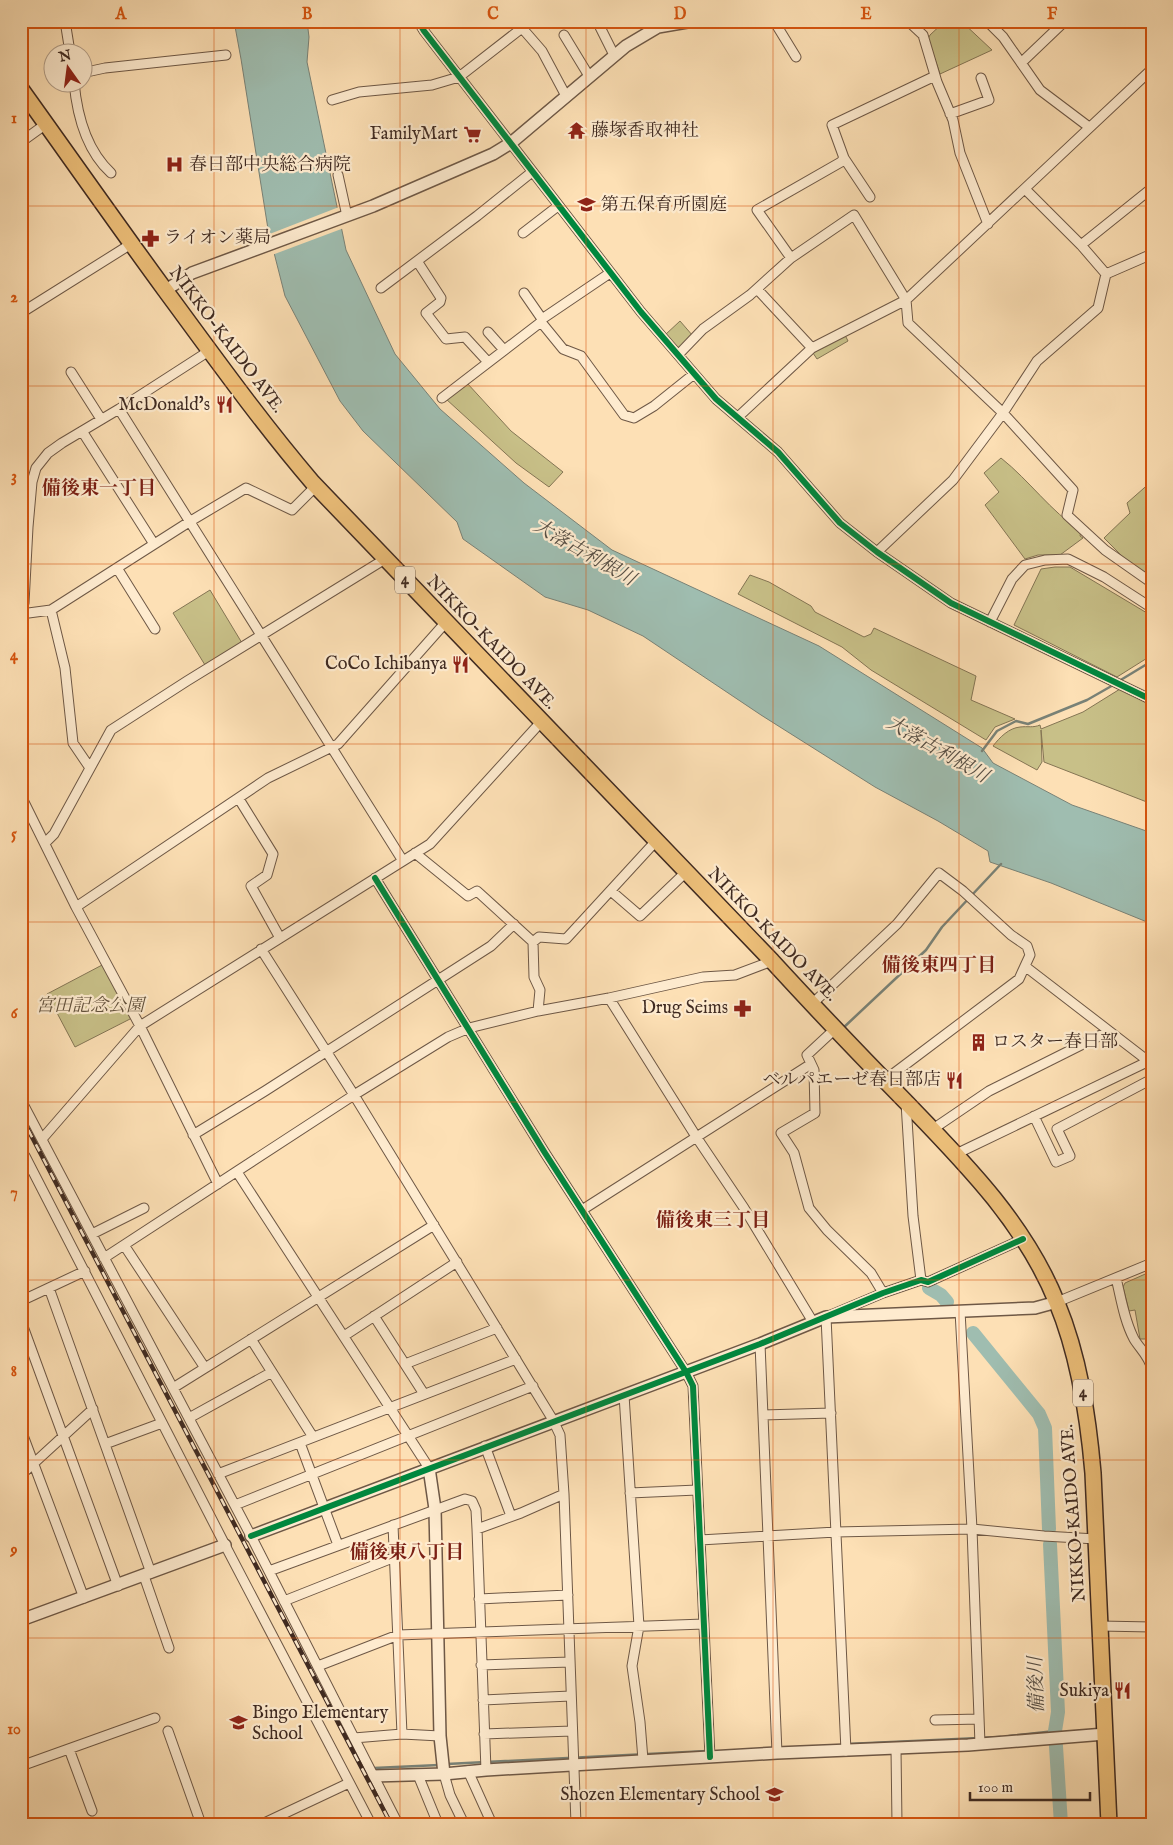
<svg xmlns="http://www.w3.org/2000/svg" width="1173" height="1845" viewBox="0 0 1173 1845" font-family="'IM FELL English','Noto Serif JP',serif">
<rect width="100%" height="100%" fill="#fde0b5"/>
<filter id="stains"><feTurbulence type="fractalNoise" baseFrequency=".004" numOctaves="4"/><feColorMatrix values="0 0 0 0 .2 0 0 0 0 .09 0 0 0 0 .02 0 0 0 .5 -.17"/></filter>
<radialGradient id="worn" r=".72"><stop offset=".6" stop-color="#630" stop-opacity="0"/><stop offset="1" stop-color="#630" stop-opacity=".3"/></radialGradient>
<!-- green -->
<path fill="#c8c088" stroke="#847554" d="M945 21H961L992 50 940 74 928 39 930 35Z
M680 321 693 336 680 348H676L665 335Z
M845 335 848 341 817 359 813 353Z
M467 383 511 431 563 472 549 487 516 463 446 399Z
M1001 458C1030 481 1050 511 1081 531L1080 536 1083 538 1060 555H1038L1025 559 985 505 999 492 984 473Z
M1152 481V579L1125 559 1104 538 1130 513 1127 503Z
M1055 567H1070L1152 616V655L1117 677 1014 625 1041 569Z
M750 575 769 582 811 606 815 612 864 637 871 634 874 628 976 676 971 700 1015 719 995 727 986 740 871 670 842 647 738 594Z
M210 590 242 643 205 665 173 613Z
M1120 689 1152 705V804L1044 762 1041 730 1042 762 1037 770 993 746C1000 737 1009 728 1020 727 1028 726 1033 728 1040 725L1041 729 1083 712Z
M104 964 132 1018 75 1047 47 994Z
M1152 1271V1339H1140L1135 1310 1129 1311 1123 1287 1125 1283Z"/>
<!-- water -->
<path fill="#9fbdb0" stroke="#798277" d="M234 21H307L309 37 307 62 346 250 395 354 440 409 524 483 612 550 819 646 982 748 993 763 1072 805 1152 833V924L1051 883 990 862 988 851 938 821 875 787 761 715 643 636 588 610 545 597 463 539 457 522 363 431 340 401 285 296 268 229 241 59Z"/>
<!-- pier -->
<path fill="#fde0b5" d="M339 207 344 228 272 255 267 235Z"/>
<g fill="none" stroke-linecap="round" stroke-linejoin="round">
<!-- stream -->
<path stroke="#798277" stroke-width="2.5" d="M1119 681 1152 661
M982 751 997 731 1016 721 1028 724 1087 700 1115 684
M842 1029 926 950 942 927 1001 864
M1009 1736 1055 1731
M847 1744 1001 1737
M447 1764 707 1751
M374 1768 439 1765"/>
<!-- river -->
<path stroke="#9fbdb0" stroke-width="14" d="M929 1288 941 1295 947 1302
M973 1333 1039 1414 1045 1428 1049 1529
M1050 1544 1058 1712 1055 1731 1061 1824"/>
<defs>
<path id="minor" d="M65 21 70 52
M418 21 424 31 641 312 716 399 778 452 840 523 877 552 951 603 1152 700
M597 21 614 55
M774 21 796 57
M908 21 923 35 937 82 953 120 960 153 988 224
M987 21 1003 37 1040 90 1089 127
M564 35 589 76
M1021 63 1065 21
M82 73 105 68 226 55
M74 82C77 115 86 150 111 173
M332 100 359 92 432 85 459 77 522 28 542 51 566 96
M950 114 989 100 981 78
M21 142 46 124
M844 158 870 197
M338 175 347 216
M1025 189 1081 245 1106 274
M523 233 558 206
M1081 245 1152 188
M791 258 757 210 841 162 844 158 832 125 935 76
M417 261 441 298 440 302 426 313 446 339 465 337 488 362
M1106 274 1152 254
M381 288 477 216 532 172
M757 289 812 348
M524 293 542 319
M21 313 131 244
M541 322 563 349 581 356 624 415 634 418 654 406 694 374
M488 332 504 350
M678 355 703 329 750 295 791 258 854 215 906 300 908 323 1003 413 1073 490 1067 515 1105 550 1152 583
M71 372 101 419
M442 398 541 322 542 319 610 273
M119 409 403 861
M738 417 812 348 906 300 1152 69
M82 431 154 544
M877 552 953 480 1003 413 1037 361 1098 308 1106 274
M117 568 155 629
M21 609 24 603 28 527 32 482 36 468 48 453 62 443 119 409 209 351
M51 610 65 668 73 743 90 768
M21 614 51 610 189 522 246 488 292 510 316 486
M990 622 1012 579 1025 565 1045 560 1068 559 1104 577 1152 608
M21 796 76 907 140 1026 218 1184
M239 799 273 854 267 875 251 886 280 938
M45 843 54 834 111 730 187 681 385 559
M415 853 468 896 477 891 533 942 534 977 540 990 538 1011
M375 878 545 1153 686 1372 693 1386 710 1757
M611 891 640 916 686 872
M76 907 268 778 338 744 446 622
M533 942 539 937 566 939 656 841
M261 949 354 1095 553 1420 560 1435 564 1494 576 1824
M1026 967 1152 1064
M609 998 697 1138 744 1208 813 1322
M812 1004 897 924 939 873 963 891 1011 935 1027 946 1030 955 1019 979 885 1080
M835 1029 807 1055 814 1070 815 1113 781 1133 794 1153 809 1208 827 1230 871 1273 883 1293
M21 1100 251 1536 398 1824
M906 1103 913 1216 921 1280
M1034 1116 1056 1162 1070 1156 1057 1129 1152 1079
M933 1129 989 1091 1109 1031
M193 1135 265 1091 491 946 514 924
M42 1139 140 1026 430 844 541 722
M956 1154 1147 1062
M21 1158 25 1156 225 1545 371 1824
M237 1172 429 1468
M582 1210 811 1064
M92 1234 144 1208
M124 1245 205 1368
M104 1258 354 1095 448 1037 469 1028 538 1011 609 998 703 977 735 975 772 961
M1116 1278C1121 1298 1124 1320 1134 1339 1140 1349 1149 1356 1152 1369
M49 1288 151 1573
M21 1301 85 1271
M1057 1302 1152 1263
M960 1311 972 1529 980 1744
M374 1316 424 1394
M21 1321 118 1586
M344 1336 457 1262
M251 1339 313 1437
M760 1344 777 1753
M405 1364 497 1328
M173 1388 434 1225
M624 1395 639 1626 632 1666 640 1722 643 1760
M763 1415 831 1413
M189 1418 272 1372
M21 1430 84 1598
M300 1443 338 1545
M105 1444 162 1423
M485 1446 511 1516
M218 1474 516 1359
M21 1475 93 1409
M630 1493 697 1490
M235 1505 533 1386
M393 1525 402 1734
M477 1529 521 1513 564 1494
M700 1540 836 1532 972 1529 1044 1536 1096 1539
M269 1571 465 1499 472 1501 476 1510 477 1529 486 1770
M144 1576 169 1648
M479 1599 568 1595
M284 1601 395 1557
M1100 1626 1152 1627
M481 1665 570 1662
M318 1666 398 1635 704 1624
M483 1700 571 1696
M935 1720 979 1719
M168 1731 201 1824
M484 1734 572 1731
M354 1738 402 1734 440 1736
M69 1749 92 1811
M896 1749 897 1824
M846 1751 826 1317 883 1293 921 1280 928 1282 1023 1239
M21 1766 155 1718
M468 1771 492 1824
M444 1774 450 1795 464 1824
M418 1775 438 1824
M262 1824 349 1783"/>
<path id="tertiary" d="M166 290 192 273 373 206 493 154 511 143 626 46 658 27 693 21
M429 1468 435 1509 440 1736 444 1774
M251 1536 760 1344 826 1317 1035 1308 1057 1302
M21 1620 225 1545
M373 1776 444 1774 486 1770 777 1753 968 1745 1105 1734"/>
<path id="trunk" d="M21 89C69 156 116 223 165 290 213 355 260 421 313 483L772 961C816 1009 860 1055 905 1101 964 1162 1025 1223 1057 1303 1079 1356 1088 1415 1093 1473L1109 1824"/>
</defs>
<!-- minor casing -->
<use href="#minor" stroke="#6e5846" stroke-width="11"/>
<!-- tertiary casing -->
<use href="#tertiary" stroke="#6e5846" stroke-width="14"/>
<!-- trunk casing -->
<use href="#trunk" stroke="#3f2a21" stroke-width="18"/>
<!-- minor -->
<use href="#minor" stroke="#feebcf" stroke-width="9"/>
<!-- tertiary -->
<use href="#tertiary" stroke="#feebcf" stroke-width="11"/>
<!-- trunk -->
<use href="#trunk" stroke="#eec07a" stroke-width="15"/>
<defs>
<path id="rail" d="M21 1116 391 1824"/>
</defs>
<!-- rail casing -->
<use href="#rail" stroke="#3f2a21" stroke-width="4.5"/>
<!-- rail -->
<use href="#rail" stroke="#feebcf" stroke-width="2.5" stroke-dasharray="8" stroke-linecap="butt"/>
<defs>
<path id="cycleway" d="M418 21 424 31 641 312 716 399 778 452 840 523 877 552 951 603 1152 700
M375 878 545 1153 686 1372 693 1386 710 1757
M251 1536 760 1344 883 1293 921 1280 928 1282 1023 1239"/>
</defs>
<!-- cycleway casing -->
<use href="#cycleway" stroke="#feebcf" stroke-width="9"/>
<!-- cycleway -->
<use href="#cycleway" stroke="#00873e" stroke-width="6"/>
</g>
<!-- grid -->
<path fill="none" stroke="#d7540e" stroke-width="1" stroke-opacity="0.55" d="M214 21V1824M400 21V1824M586 21V1824M773 21V1824M959 21V1824M21 206H1152M21 386H1152M21 564H1152M21 744H1152M21 922H1152M21 1102H1152M21 1280H1152M21 1460H1152M21 1638H1152"/>
<!-- icons -->
<defs>
<symbol id="temple-bare" viewBox="-9 -9 18 18"><path d="M0-6L5-2H3V0L6.5 2.5H4V6H1.5V3h-3V6H-4V2.5H-6.5L-3 0V-2H-5Z" fill="#8f2418" stroke="#feebcf" stroke-width="2.5" paint-order="stroke"/></symbol>
<symbol id="supermarket-bare" viewBox="-9 -9 18 18"><path d="M-6-5.5h2.5l.6 2H6L4.5 2H-2.5L-4.4-4H-6ZM-1.5 3.2a1.3 1.3 0 1 0 .1 0ZM3 3.2a1.3 1.3 0 1 0 .1 0Z" fill="#8f2418" stroke="#feebcf" stroke-width="2.5" paint-order="stroke"/></symbol>
<symbol id="hospital-bare" viewBox="-9 -9 18 18"><path d="M-5-5h3v3.5h4V-5h3V5h-3V1.5h-4V5h-3Z" fill="#8f2418" stroke="#feebcf" stroke-width="2.5" paint-order="stroke"/></symbol>
<symbol id="school-bare" viewBox="-9 -9 18 18"><path d="M0-5L7-2L0 1L-7-2ZM-4 1L0 2.5L4 1V4Q0 6-4 4Z" fill="#8f2418" stroke="#feebcf" stroke-width="2.5" paint-order="stroke"/></symbol>
<symbol id="pharmacy-bare" viewBox="-9 -9 18 18"><path d="M-2-6h4v4h4v4h-4v4h-4v-4h-4v-4h4Z" fill="#8f2418" stroke="#feebcf" stroke-width="2.5" paint-order="stroke"/></symbol>
<symbol id="restaurant-bare" viewBox="-9 -9 18 18"><path d="M-5-6h1v4h1v-4h1v4h1v-4h1v5L-1.5 .5V6h-2V.5L-5-1ZM5-6V6H3V1.5H1.5Q1.5-4 5-6Z" fill="#8f2418" stroke="#feebcf" stroke-width="2.5" paint-order="stroke"/></symbol>
<symbol id="building-bare" viewBox="-9 -9 18 18"><path d="M-4-6H4V6H1V3H-1V6H-4ZM-2.5-4.3h1.7v1.8h-1.7ZM.8-4.3h1.7v1.8H.8ZM-2.5-1h1.7V.8h-1.7ZM.8-1h1.7V.8H.8Z" fill="#8f2418" stroke="#feebcf" stroke-width="2.5" paint-order="stroke"/></symbol>
</defs>
<g fill-rule="evenodd">
<use href="#temple-bare" x="564" y="118" width="25" height="25"/>
<use href="#supermarket-bare" x="460" y="122" width="25" height="25"/>
<use href="#hospital-bare" x="162" y="152" width="25" height="25"/>
<use href="#school-bare" x="574" y="192" width="25" height="25"/>
<use href="#pharmacy-bare" x="138" y="226" width="25" height="25"/>
<use href="#restaurant-bare" x="212" y="392" width="25" height="25"/>
<use href="#restaurant-bare" x="448" y="652" width="25" height="25"/>
<use href="#pharmacy-bare" x="730" y="996" width="25" height="25"/>
<use href="#building-bare" x="966" y="1030" width="25" height="25"/>
<use href="#restaurant-bare" x="942" y="1068" width="25" height="25"/>
<use href="#restaurant-bare" x="1110" y="1678" width="25" height="25"/>
<use href="#school-bare" x="226" y="1710" width="25" height="25"/>
<use href="#school-bare" x="762" y="1782" width="25" height="25"/>
</g>
<g text-anchor="middle" dominant-baseline="central" stroke-width="4.5" stroke-linejoin="round" paint-order="stroke">
<!-- shield labels -->
<g fill="#feebcf" stroke="#786455" stroke-width="1">
<rect x="395" y="566.5" width="20" height="27" rx="4"/>
<rect x="1073" y="1379.5" width="20" height="27" rx="4"/>
</g>
<g font-size="16" font-weight="bold" fill="#3f2a21">
<text x="405" y="580">4</text>
<text x="1083" y="1393">4</text>
</g>
<!-- poi labels -->
<g font-size="18" fill="#3f2a21" stroke="#feebcf" text-anchor="end">
<text x="591" y="131" text-anchor="start">藤塚香取神社</text>
<text x="458" y="134">FamilyMart</text>
<text x="189" y="165" text-anchor="start">春日部中央総合病院</text>
<text x="601" y="205" text-anchor="start">第五保育所園庭</text>
<text x="164" y="238" text-anchor="start">ライオン薬局</text>
<text x="210" y="405">McDonald's</text>
<text x="447" y="664">CoCo Ichibanya</text>
<text x="728" y="1008">Drug Seims</text>
<text x="992" y="1042" text-anchor="start">ロスター春日部</text>
<text x="941" y="1080">ベルパエーゼ春日部店</text>
<text x="1109" y="1691">Sukiya</text>
<text x="252" y="1713" text-anchor="start">Bingo Elementary<tspan x="252" dy="21">School</tspan></text>
<text x="760" y="1795">Shozen Elementary School</text>
</g>
<!-- street labels -->
<g font-size="18" fill="#3f2a21" stroke="#feebcf">
<text transform="translate(226 340) rotate(53)">NIKKO-KAIDO AVE.</text>
<text transform="translate(491 643) rotate(46)">NIKKO-KAIDO AVE.</text>
<text transform="translate(772 935) rotate(46)">NIKKO-KAIDO AVE.</text>
<text transform="translate(1074 1513) rotate(-94)">NIKKO-KAIDO AVE.</text>
</g>
<!-- park labels -->
<g font-size="18" font-style="italic" fill="#61503b" stroke="#feebcf">
<text x="90" y="1006">宮田記念公園</text>
</g>
<!-- neighbourhood labels -->
<g font-size="19" font-weight="bold" fill="#7a1f14" stroke="#feebcf">
<text x="99" y="489">備後東一丁目</text>
<text x="939" y="966">備後東四丁目</text>
<text x="713" y="1221">備後東三丁目</text>
<text x="407" y="1553">備後東八丁目</text>
</g>
<!-- water labels -->
<g font-size="19" font-style="italic" fill="#574f45" stroke="#feebcf">
<text transform="translate(584 553) rotate(30)">大落古利根川</text>
<text transform="translate(937 750) rotate(30)">大落古利根川</text>
<text transform="translate(1037 1685) rotate(-92)">備後川</text>
</g>
</g>
<!-- margin -->
<rect width="1173" height="1845" fill="none" stroke="#fde0b5" stroke-width="55"/>
<!-- north arrow -->
<g transform="translate(68 68) rotate(346)"><circle r="24" fill="#feebcf" stroke="#b29e89"/>
<path d="M0-4L9 19L0 12L-9 19Z" fill="#8f2418"/>
<text y="-8" font-size="14" font-weight="bold" text-anchor="middle" fill="#3f2a21">N</text>
</g>
<!-- scale -->
<path d="M970 1792v8h120v-8" fill="none" stroke="#3f2a21" stroke-width="2.5"/>
<text x="978" y="1792" font-size="15" fill="#3f2a21" stroke="#feebcf" stroke-width="4" paint-order="stroke">100 m</text>
<rect x="28" y="28" width="1118" height="1790" fill="none" stroke="#d7540e" stroke-width="2"/>
<g font-size="16" text-anchor="middle" font-weight="bold" fill="#d7540e">
<text x="121" y="19">A</text>
<text x="307" y="19">B</text>
<text x="493" y="19">C</text>
<text x="680" y="19">D</text>
<text x="866" y="19">E</text>
<text x="1052" y="19">F</text>
<text x="14" y="123">1</text>
<text x="14" y="302">2</text>
<text x="14" y="481">3</text>
<text x="14" y="660">4</text>
<text x="14" y="839">5</text>
<text x="14" y="1018">6</text>
<text x="14" y="1197">7</text>
<text x="14" y="1376">8</text>
<text x="14" y="1555">9</text>
<text x="14" y="1734">10</text>
</g>
<rect width="100%" height="100%" filter="url(#stains)"/>
<rect width="100%" height="100%" fill="url(#worn)"/>
</svg>
